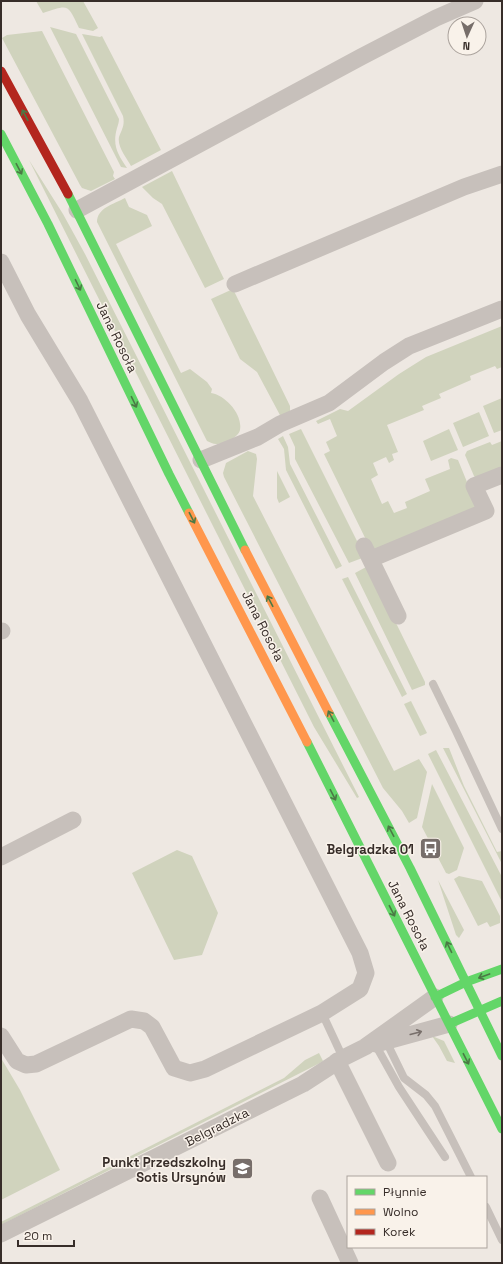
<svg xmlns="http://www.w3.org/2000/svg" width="503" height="1264" viewBox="0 0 503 1264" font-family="'Space Grotesk',sans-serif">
<rect width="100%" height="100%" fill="#eee8e2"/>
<!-- green -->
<path fill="#d0d3bd" d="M36 1H83L98 28 93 31 79 28C67 3 69 5 43 13Z
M50 27 76 34 119 119C119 122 118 125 117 128 112 146 118 154 127 168L121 167Z
M42 31 114 172 113 176 115 179 91 191 82 188 80 185 2 38 7 35Z
M82 34 100 37 102 36 161 150 131 166C127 158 117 147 119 137 122 129 125 125 123 116Z
M29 160 63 214 85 254 359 797 357 798 314 727Z
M172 171 224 279 205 288 162 204 153 198 142 187Z
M125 198 129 207 147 215 152 226 116 244 181 373 190 369 207 382 212 389 211 393C225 395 243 414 240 430 238 438 224 444 216 444 213 444 210 442 207 441L97 222C97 208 114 204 125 198Z
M233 289 290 406V414L281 417 257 372 240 359 211 299Z
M502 326V367L497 369 495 366 470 376 471 380 439 394 441 398 422 406 424 410 387 425 398 452 392 454 394 460 389 463 386 457 373 463 378 475 371 479 382 504 388 501 394 513 407 508 405 502 430 491 425 479 450 469 448 460 451 458 458 460 476 504V508L373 554 324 454 330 451 326 442 337 436 330 419 318 424 316 421 340 409 348 411 399 374 426 357Z
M502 398V430L494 433 483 406Z
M479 412 489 436 463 447 453 423Z
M301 429 365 557 349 563 295 459V447L289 434Z
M449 429 458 450 431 461 423 441Z
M283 436 288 447 290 464 342 566 336 569 286 470 284 449 278 439Z
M502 441V468L476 478 474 476 465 455 467 451 490 442 492 445Z
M248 451 256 454 257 459 253 496 394 771 419 759 427 772 417 818 409 823 402 811 383 788 224 477 223 473 226 463Z
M277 471 290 497 279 503 277 498Z
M368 566 425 682V685L412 690 355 573Z
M348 577 407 694 402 697 342 579Z
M411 701 427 733 425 734 420 736 404 704Z
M443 748H449L464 786 497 852 502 851V864Z
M436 750 502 877V902L428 754Z
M432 784 464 848 457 870 449 874 446 873 422 827Z
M177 850 192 856 218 913 202 955 174 960 132 873Z
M459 876 482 881 500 916V923L490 927 487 922 478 926 454 879Z
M438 880 464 930 459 938 456 935Z
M432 1036 444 1041 455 1063 447 1061 439 1046Z
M319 1053 323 1061 320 1063 1 1225V1222L284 1078 305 1060Z
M1 1058 20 1090 60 1170 1 1200Z"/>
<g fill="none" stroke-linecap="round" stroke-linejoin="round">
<!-- lane -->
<path stroke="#c7c0bb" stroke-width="8" d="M433 684 456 731 502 829
M322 1013 343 1058
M386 1041 404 1078 426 1095 435 1106 471 1177
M375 1044 399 1087 445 1157
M486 1207 502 1240"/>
<!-- street -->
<path stroke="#c7c0bb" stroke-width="17" d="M77 210 361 57 436 18 475 1
M1 262 28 315 80 401 360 953 366 973 360 989 322 1013 205 1069 190 1073 174 1068 152 1027 144 1021 131 1019 36 1064 26 1065 17 1061 1 1036
M235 284 464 187 502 174
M201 460 258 437 280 424 329 403 384 362 409 346 502 309
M364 546 398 616
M371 559 486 511 474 486 502 475
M1 631H2
M1 857 73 820
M376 1044 449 1024
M337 1061 388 1163
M320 1198 350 1263
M1 1234 303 1084 343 1058 365 1047 435 997"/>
<!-- fast -->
<path stroke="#63d668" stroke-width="9" d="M1 134 48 224 169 474 189 513
M68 194 245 550
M329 713 410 868 502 1056
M307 742 502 1129
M435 997 466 982 502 969
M449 1024 502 1001"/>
<!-- slow -->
<path stroke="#ff974d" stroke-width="9" d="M189 513 307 742
M245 550 329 713"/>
<!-- jam -->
<path stroke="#b3261e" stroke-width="9" d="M1 71 68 194"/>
</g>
<!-- one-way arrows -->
<defs><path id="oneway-shaft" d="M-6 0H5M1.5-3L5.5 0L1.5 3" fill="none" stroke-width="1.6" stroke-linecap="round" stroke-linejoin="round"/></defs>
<g stroke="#4b7945">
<use href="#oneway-shaft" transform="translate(25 115) rotate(-118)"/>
<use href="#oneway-shaft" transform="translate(19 169) rotate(62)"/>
<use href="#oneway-shaft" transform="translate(78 285) rotate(64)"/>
<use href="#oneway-shaft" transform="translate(134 402) rotate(64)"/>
<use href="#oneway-shaft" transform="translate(192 518) rotate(63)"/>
<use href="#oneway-shaft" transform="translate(270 601) rotate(-118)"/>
<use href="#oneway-shaft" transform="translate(331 716) rotate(-118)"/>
<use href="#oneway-shaft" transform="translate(333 795) rotate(63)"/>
<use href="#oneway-shaft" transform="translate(391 831) rotate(-118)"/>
<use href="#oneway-shaft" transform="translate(392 911) rotate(63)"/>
<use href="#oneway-shaft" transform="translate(449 947) rotate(-116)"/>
<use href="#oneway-shaft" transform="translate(484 976) rotate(160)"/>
<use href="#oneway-shaft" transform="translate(466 1059) rotate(63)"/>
</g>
<use stroke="#786f6b" href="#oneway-shaft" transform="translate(416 1033) rotate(-15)"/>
<!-- icons -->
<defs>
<symbol id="bus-square" viewBox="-11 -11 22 22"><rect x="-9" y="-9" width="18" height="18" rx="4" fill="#776e6a" stroke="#f9f2ea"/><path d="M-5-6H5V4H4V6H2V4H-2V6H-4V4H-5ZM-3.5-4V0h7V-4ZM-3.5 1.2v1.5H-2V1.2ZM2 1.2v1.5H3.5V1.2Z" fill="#fff"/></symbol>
<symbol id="school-square" viewBox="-11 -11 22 22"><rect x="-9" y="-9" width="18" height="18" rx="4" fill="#776e6a" stroke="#f9f2ea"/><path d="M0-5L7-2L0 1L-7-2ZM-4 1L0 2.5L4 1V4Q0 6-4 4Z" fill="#fff"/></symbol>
</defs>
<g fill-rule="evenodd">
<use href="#bus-square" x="418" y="836" width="25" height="25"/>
<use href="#school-square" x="230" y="1156" width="25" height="25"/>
</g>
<g text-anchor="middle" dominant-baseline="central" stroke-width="3" stroke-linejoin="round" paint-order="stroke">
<!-- street labels -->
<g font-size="13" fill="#372d29" stroke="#f9f2ea">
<text transform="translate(117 337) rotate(64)">Jana Rosoła</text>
<text transform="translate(263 626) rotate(63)">Jana Rosoła</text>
<text transform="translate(409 915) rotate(63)">Jana Rosoła</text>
<text transform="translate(217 1127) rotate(-27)">Belgradzka</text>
</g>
<!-- poi labels -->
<g font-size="13" font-weight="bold" fill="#372d29" stroke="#f9f2ea" text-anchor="end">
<text x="414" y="849">Belgradzka 01</text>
<text x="226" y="1162">Punkt Przedszkolny<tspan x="226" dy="15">Sotis Ursynów</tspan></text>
</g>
</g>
<!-- border -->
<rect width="503" height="1264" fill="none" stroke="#372d29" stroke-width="4"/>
<!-- legend -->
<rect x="347" y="1176" width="140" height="72" fill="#f9f2ea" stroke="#aba39d"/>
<rect x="355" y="1189" width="20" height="6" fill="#63d668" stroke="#aba39d"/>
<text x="383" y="1196" font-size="12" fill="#372d29">Płynnie</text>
<rect x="355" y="1209" width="20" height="6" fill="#ff974d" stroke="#aba39d"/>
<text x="383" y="1216" font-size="12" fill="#372d29">Wolno</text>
<rect x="355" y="1229" width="20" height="6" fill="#b3261e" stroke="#aba39d"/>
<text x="383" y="1236" font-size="12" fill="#372d29">Korek</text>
<!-- north arrow -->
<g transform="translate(467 36) rotate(183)"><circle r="19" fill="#f9f2ea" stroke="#aba39d"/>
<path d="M0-3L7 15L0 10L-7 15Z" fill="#776e6a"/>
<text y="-6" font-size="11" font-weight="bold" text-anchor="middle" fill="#372d29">N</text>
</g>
<!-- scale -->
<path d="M18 1240v6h56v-6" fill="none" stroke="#372d29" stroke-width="2"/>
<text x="24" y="1240" font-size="12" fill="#372d29" stroke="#f9f2ea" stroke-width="3" paint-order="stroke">20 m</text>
</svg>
